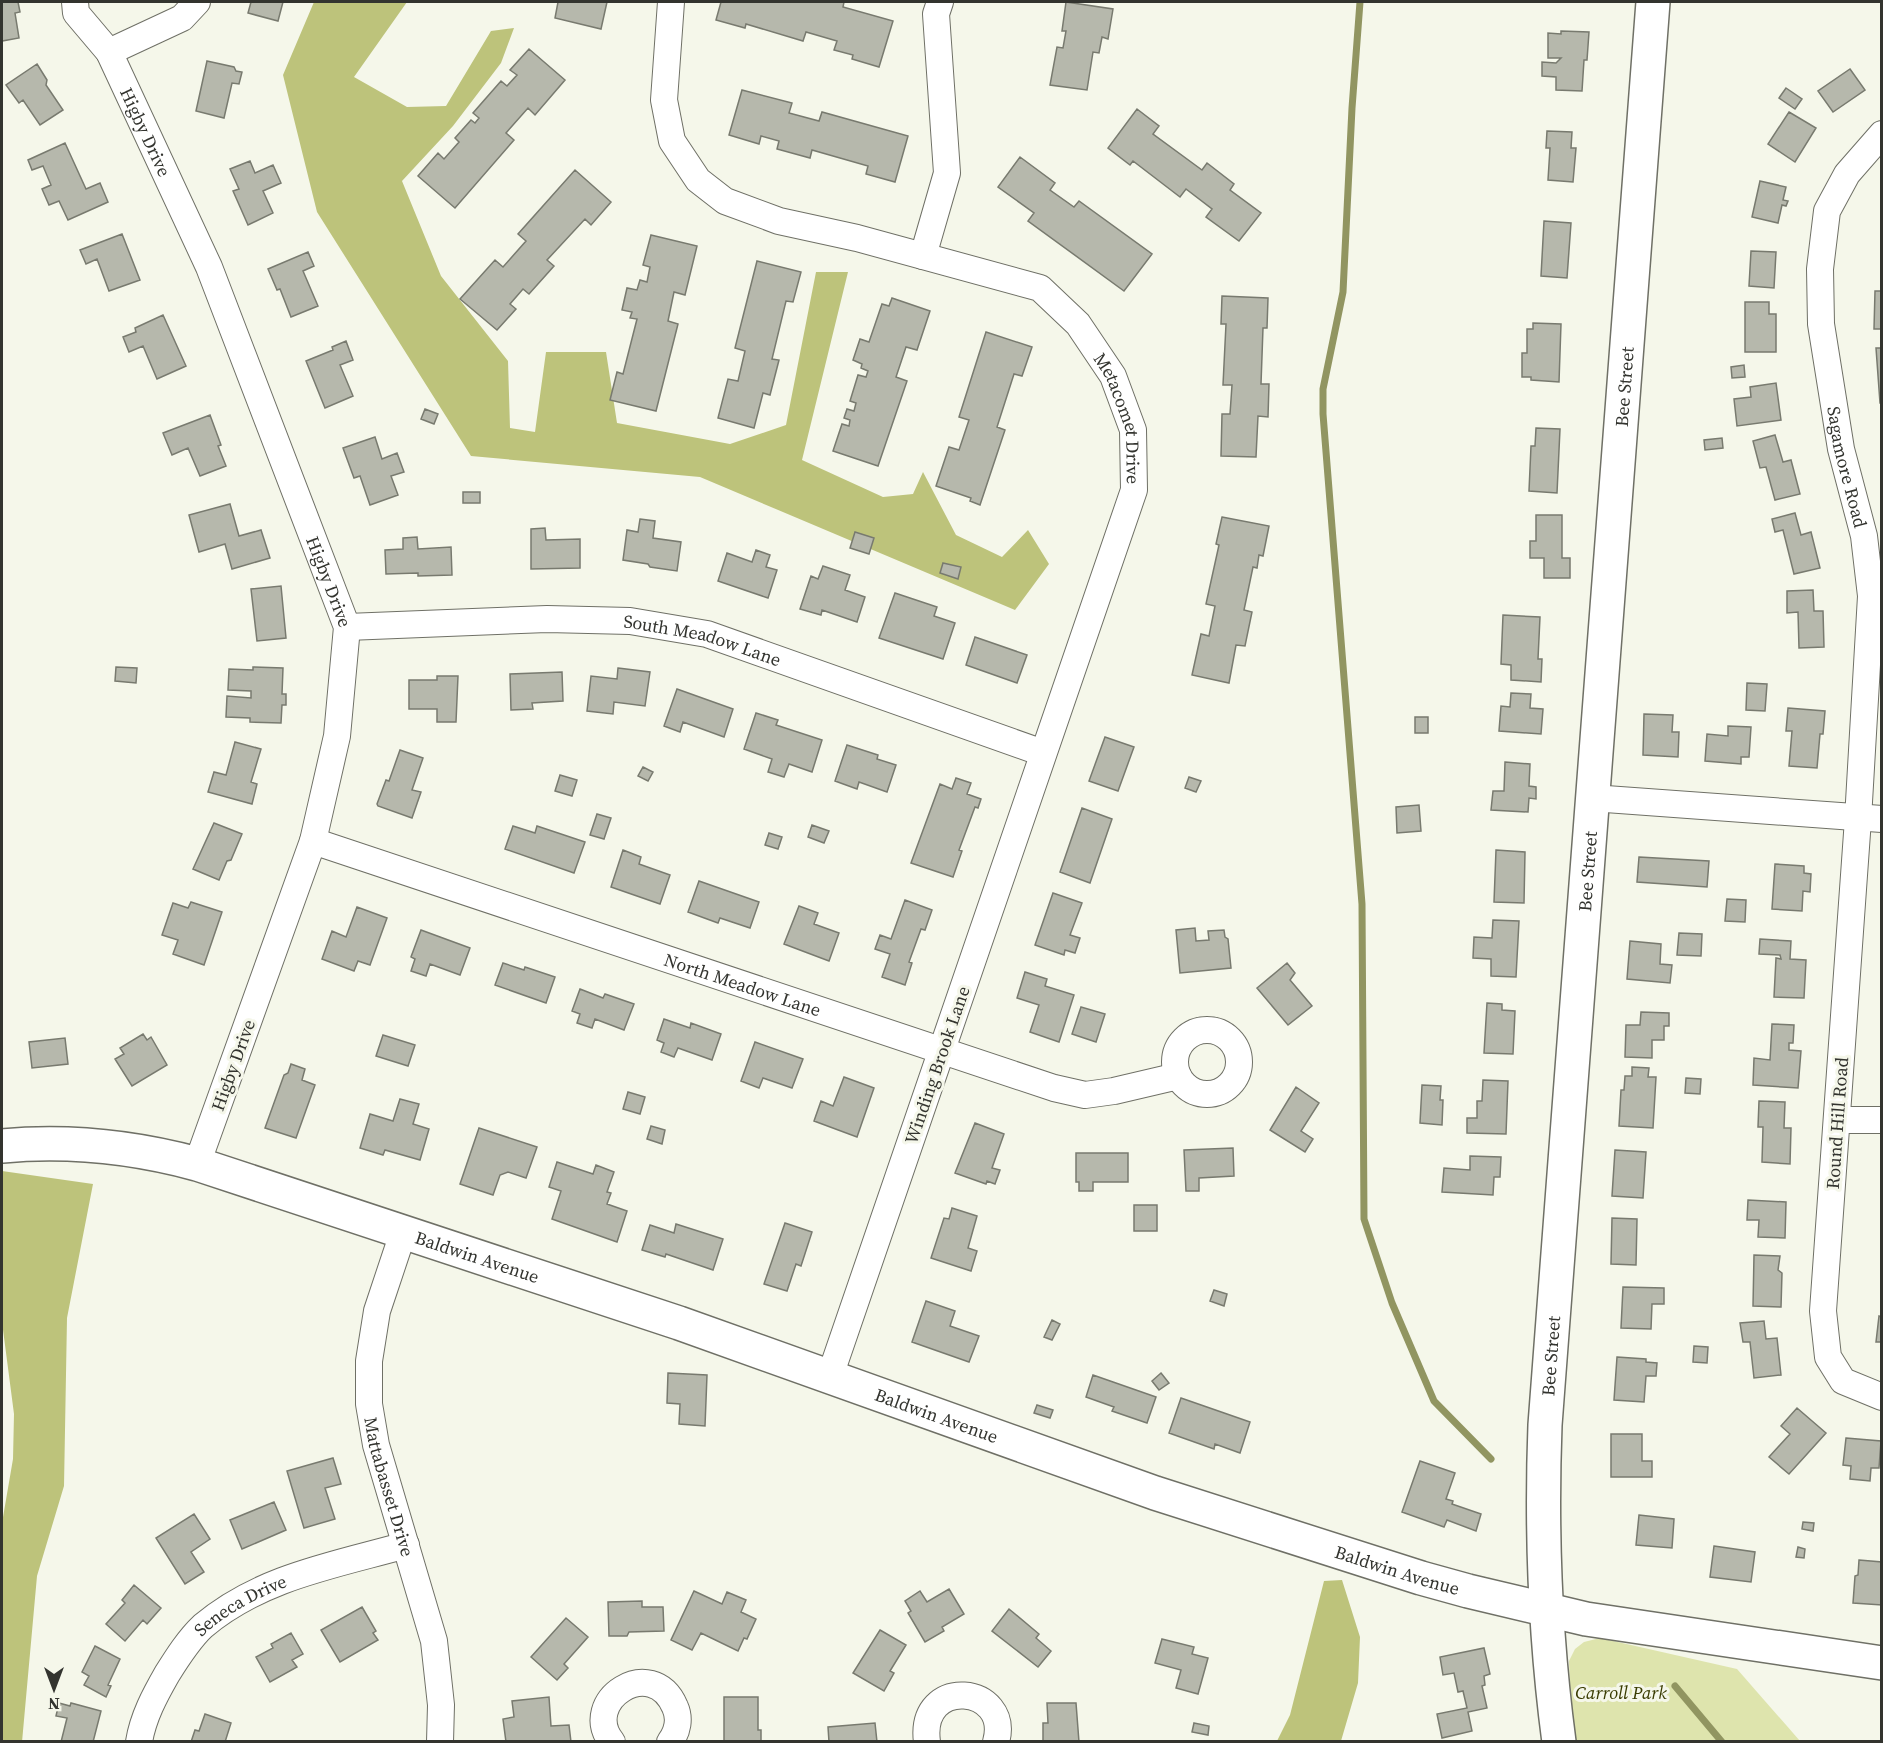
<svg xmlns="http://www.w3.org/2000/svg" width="1883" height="1743" viewBox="0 0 1883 1743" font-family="'Source Serif 4',serif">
<rect width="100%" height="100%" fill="#f5f7ea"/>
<!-- green -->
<path fill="#dee4ad" d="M1600 1638 1737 1669 1800 1741H1572L1569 1661 1575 1649 1584 1642Z"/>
<!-- forest -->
<path fill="#bdc37b" d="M314 2H407L354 77 407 107 446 106 491 31 514 28 501 63 453 126 402 181 441 276 508 361 510 428 535 432 546 352H606L617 423 730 444 786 425 816 272H848L802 460 883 497 913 494 923 472 956 535 1002 557 1028 530 1049 564 1015 610 700 477 471 456 317 212 283 75Z
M2 1171 93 1184 67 1318 64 1486 37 1576 22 1742 2 1741V1523L13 1459 14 1414 2 1322Z
M1342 1580 1360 1637 1358 1683 1341 1741H1277L1290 1715 1324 1581Z"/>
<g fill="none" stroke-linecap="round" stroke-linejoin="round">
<!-- stream -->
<path stroke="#919561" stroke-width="7" d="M1360 2 1352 108 1343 292 1323 389V414L1362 904 1364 1219 1392 1303 1434 1401 1491 1459
M1675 1686 1722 1742"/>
</g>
<!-- building -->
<path fill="#b6b8ac" stroke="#787a6f" stroke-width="1.5" d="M2 2H18L20 12 15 13 19 38 2 41Z
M251 2H283L278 21 248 13Z
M558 2H607L601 29 555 18Z
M721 2H844L843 7 893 21 879 67 852 59 853 55 834 50 837 41 806 32 803 41 746 24 745 28 716 20Z
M1066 2 1113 9 1108 39 1102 37 1099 53 1093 52 1087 90 1050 85 1057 47 1063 48 1066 31H1062Z
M1561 31 1589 32 1587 60H1584L1582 91 1556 90V77L1542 76V62L1556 63 1561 58H1548V33L1561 34Z
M529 49 565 80 535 115 528 108 506 133 514 140 455 208 418 176 438 153 444 159 459 142 455 138 471 120 475 123 479 118 473 113 501 81 507 86 517 75 510 70Z
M207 61 234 67 236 71 242 72 239 84 232 83 224 118 196 111Z
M37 64 47 80 46 85 63 110 40 125 23 100 19 103 6 85Z
M1850 69 1865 90 1833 112 1818 91Z
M1786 88 1802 99 1795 109 1779 98Z
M742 90 792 103 789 113 819 121 822 112 908 136 895 182 866 174 868 166 812 150 810 158 777 149 779 141 761 136 759 144 729 135Z
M1137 109 1159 126 1153 134 1202 170 1207 163 1234 184 1230 190 1261 213 1239 241 1206 217 1212 209 1186 189 1180 197 1133 161 1130 165 1108 148Z
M1789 112 1816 128 1795 162 1768 144Z
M1547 131 1572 132 1571 148H1576L1573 182 1548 180 1550 148H1546Z
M65 143 86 189 100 183 108 202 68 220 59 201 49 205 42 189 51 185 43 166 32 170 28 160Z
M1020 157 1055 183 1050 190 1074 207 1079 201 1152 254 1124 291 1028 221 1034 213 998 187Z
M250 161 255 173 273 165 281 183 263 191 273 213 248 225 233 191 239 189 230 169Z
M575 170 611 202 591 225 585 219 547 260 554 266 529 294 523 289 510 304 516 309 497 330 460 299 495 260 503 267 526 241 518 234Z
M1760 181 1786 187 1783 200 1788 201 1786 206 1782 205 1778 223 1752 217Z
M1544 221 1571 223 1567 278 1541 276Z
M122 234 140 280 109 291 97 259 86 264 80 250Z
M651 235 697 246 685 295 674 292 668 321 678 324 656 411 610 400 617 372 623 374 637 319 630 318 632 312 622 310 627 288 637 290 640 280 647 282 650 267 643 265Z
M1751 251 1776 252 1774 288 1749 286Z
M308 252 314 266 303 271 318 306 291 317 280 289 277 290 268 269Z
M757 261 801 272 793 302 786 301 772 359 779 360 770 395 763 393 754 428 718 418 728 379 738 381 745 351 735 348Z
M1875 291H1882V329H1874Z
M1222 296 1268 298 1267 328H1263L1261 384H1269L1268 417 1258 416 1256 457 1221 456 1222 414H1230L1232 385H1223L1226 324H1221Z
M892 298 930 311 917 350 906 347 896 377 907 381 878 466 833 451 842 424 849 426 850 420 844 418 847 409 854 411 856 403 850 401 858 375 866 377 868 371 861 368 862 364 853 360 860 339 869 342 882 304 889 306Z
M1745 302H1769V314H1776V352H1745Z
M163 315 186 366 157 379 143 346 129 352 123 337 136 332 135 328Z
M1533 323 1561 324 1559 382 1531 380V377H1522V353H1527V329H1533Z
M986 332 1032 347 1022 376 1014 374 997 427 1005 430 980 505 970 501 971 498 936 486 949 447 959 450 969 420 959 417Z
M346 341 353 360 340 365 353 396 325 408 306 361 333 350 332 347Z
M1876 348H1882V403H1880Z
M1744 365 1745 377 1732 378 1731 367Z
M1776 383 1781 420 1737 426 1734 399 1751 397 1750 387Z
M425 409 438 414 434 424 421 419Z
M210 415 221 445 218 446 226 466 200 476 188 448 172 455 163 433Z
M1536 428 1560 429 1557 493 1529 491 1531 446H1535Z
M1775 435 1783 462 1791 460 1800 494 1775 500 1766 467 1760 468 1753 441Z
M375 437 382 459 397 453 404 472 391 476 398 495 370 505 360 476 354 478 343 448Z
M1722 438 1723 448 1705 450 1704 440Z
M463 492H480V503H463Z
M230 504 239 536 261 530 270 558 232 569 225 544 199 552 189 515Z
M1795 513 1801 535 1811 532 1820 568 1794 574 1783 530 1775 532 1772 519Z
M1536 515H1562V558H1570V578H1544V558H1530V541H1536Z
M1222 517 1269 526 1263 556 1259 555 1257 568 1253 567 1244 610 1252 612 1245 646 1236 645 1229 683 1192 675 1201 634 1209 636 1215 606 1206 604 1219 545 1216 544Z
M640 519 655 521 653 538 681 542 677 571 650 567 648 564 623 560 627 530 638 532Z
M545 528 546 540 580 539V568L531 569V529Z
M855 532 874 538 869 554 850 548Z
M417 537 418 549 451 547 452 575 418 576V573L386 574 385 550 403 549V538Z
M756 550 770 555 766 567 777 570 768 598 718 581 727 553 752 562Z
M943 563 961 567 958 579 940 573Z
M823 566 850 575 845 590 865 597 857 622 822 610 821 615 800 609 811 576 818 579Z
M281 586 286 638 257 641 251 589Z
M1813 590 1814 611H1823L1824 647 1799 648 1798 612 1787 613V591Z
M895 593 937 607 934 616 955 623 943 659 879 638Z
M1503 615 1540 617 1538 659H1542L1541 682 1511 680V665L1501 664Z
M975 637 1027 655 1017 683 966 665Z
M116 667 137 668 136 683 115 681Z
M253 667 283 668 282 694H286V705H282L281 723 250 722V718L226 717 227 696 251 698V691L228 690 229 669 253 670Z
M618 668 650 672 645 706 614 702 613 714 587 711 591 676 617 679Z
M562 672 563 701 532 703 533 709 511 710 510 674Z
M437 676H458L456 722H437V709H409V680H437Z
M1747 683 1767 684 1765 711 1746 710Z
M677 689 733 709 724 737 683 722 680 732 664 726Z
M1511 693 1531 694 1530 708 1543 709 1541 734 1499 731 1501 706 1510 707Z
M1788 708 1825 711 1823 734H1820L1817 768 1789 766 1792 731H1786Z
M756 713 778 720 776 725 822 740 812 772 789 764 784 777 768 772 772 759 744 749Z
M1644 714 1673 715 1672 732H1679L1678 757 1643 755Z
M1415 717H1428V733H1415Z
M1728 726 1751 727 1749 757H1741V764L1705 761 1707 734 1728 736Z
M1105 737 1134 747 1118 791 1089 781Z
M235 742 261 749 251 782 257 784 252 804 208 792 214 772 226 775Z
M847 745 878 755 877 759 896 765 887 792 859 782 857 789 835 781Z
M400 750 423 758 412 790 421 792 412 818 378 806 377 804 386 780 389 781Z
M1505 762 1530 764 1529 786 1536 787V799L1529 798 1528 812 1491 810 1493 791H1504Z
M643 767 653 772 648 781 638 776Z
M560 775 577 780 572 796 555 791Z
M1189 777 1201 781 1196 792 1185 788Z
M956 778 971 783 967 794 981 799 978 808 975 807 959 850 962 851 953 877 911 863 940 784 952 789Z
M1419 805 1421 831 1397 833 1396 807Z
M1082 808 1112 819 1090 883 1060 872Z
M597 814 611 818 604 839 590 835Z
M214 823 242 834 231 860 227 861 219 880 193 869Z
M812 825 829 831 824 843 808 837Z
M513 826 535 833 537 826 585 842 574 873 505 849Z
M769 833 782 837 778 849 765 845Z
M623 850 641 857 639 864 670 875 660 904 611 887Z
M1496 850 1525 852 1524 903 1494 902Z
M1639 857 1709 861 1707 887 1637 882Z
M1775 864 1804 866V873L1811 874 1810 892 1803 891 1802 911 1772 909Z
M699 881 759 902 750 928 720 918 718 923 688 912Z
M1053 893 1082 903 1070 935 1080 938 1075 953 1065 950 1064 955 1035 945Z
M1727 899 1746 900 1745 922 1725 921Z
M905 900 932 910 925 930 921 929 909 962 912 963 905 985 882 977 890 954 875 949 880 935 891 939Z
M191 902 222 912 204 965 173 954 178 940 162 935 173 903 188 908Z
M799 906 818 913 814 924 839 933 829 961 784 944Z
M357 907 387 918 370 965 358 961 354 971 322 959 332 931 346 937Z
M1493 920 1519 921 1516 977 1491 976V959L1473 958 1474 937 1492 938Z
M1195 928 1196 941 1209 940 1208 931 1224 930 1225 937 1228 939 1231 968 1180 973 1176 930Z
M421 930 470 948 460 975 430 964 426 976 411 971 415 959 411 957Z
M1679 933 1702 934 1701 956 1677 955Z
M1760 939 1791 941 1790 959 1806 960 1804 998 1774 997 1776 958 1781 959 1780 955 1759 954Z
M1630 941 1661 944 1660 964 1672 965 1670 983 1627 979Z
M503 963 524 970 525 967 555 977 546 1003 495 985Z
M1287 963 1295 973 1290 980 1312 1006 1288 1025 1257 988Z
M1025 972 1047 979 1045 986 1074 995 1059 1042 1030 1032 1039 1005 1017 998Z
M580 989 603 998 605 994 634 1004 624 1030 595 1019 592 1028 577 1023 580 1014 572 1011Z
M1487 1003 1502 1004V1010L1515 1011 1513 1054 1484 1053Z
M1081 1007 1105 1014 1096 1042 1072 1034Z
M1641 1012 1669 1013V1026H1664V1040H1652V1058L1625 1057 1626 1025H1640Z
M664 1019 690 1028 691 1023 721 1034 712 1060 678 1048 674 1057 661 1052 664 1043 657 1040Z
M1772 1024 1794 1025 1793 1043H1789V1050L1801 1051 1798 1088 1753 1085 1754 1058 1770 1060Z
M143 1034 147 1040 151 1037 167 1065 132 1086 115 1059 124 1054 120 1048Z
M383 1035 415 1045 408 1066 376 1056Z
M65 1038 68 1064 32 1068 29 1042Z
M755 1042 803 1059 792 1088 763 1078 759 1088 741 1081Z
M291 1064 305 1069 302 1080 315 1085 296 1138 265 1128 284 1075 288 1073Z
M1632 1067 1649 1068 1648 1077H1656L1653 1128 1619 1126 1621 1090H1624L1625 1076H1632Z
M844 1077 874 1088 857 1137 814 1121 821 1101 833 1106Z
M1686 1078 1701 1079 1700 1094 1685 1093Z
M1483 1080 1508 1081 1506 1134 1467 1133V1118H1477V1101H1482Z
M1422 1085 1441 1086 1440 1100H1443L1442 1125 1420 1123Z
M1296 1087 1319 1103 1301 1131 1313 1139 1305 1152 1270 1130Z
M628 1092 645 1097 640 1114 623 1109Z
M400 1099 419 1104 413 1124 429 1129 420 1160 385 1150 383 1155 360 1148 370 1114 393 1121Z
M1759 1101 1785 1102 1784 1128H1791L1790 1164 1762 1162 1763 1127H1758Z
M975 1123 1004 1134 992 1168 1000 1170 995 1184 987 1181 986 1184 955 1173Z
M651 1126 665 1130 662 1144 647 1139Z
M479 1128 537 1147 526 1178 508 1172 500 1175 493 1195 460 1184Z
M1233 1148 1234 1176 1199 1178V1191H1186L1184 1150Z
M1615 1150 1646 1152 1643 1198 1612 1196Z
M1076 1153H1128V1182H1093V1191H1079V1182H1076Z
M1470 1156 1501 1157 1500 1177H1494L1493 1195 1442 1192 1444 1168 1470 1170Z
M557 1162 593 1174 596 1165 614 1172 607 1192 611 1193 607 1204 627 1211 617 1242 552 1219 561 1191 549 1187Z
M1748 1200 1786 1202 1785 1238 1758 1237 1759 1220H1747Z
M1134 1205H1157V1231H1134Z
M952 1208 977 1216 968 1248 977 1251 971 1271 931 1258 944 1218 949 1219Z
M1612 1218 1637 1219 1636 1265 1611 1264Z
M785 1223 812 1232 801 1266 796 1264 787 1291 764 1284Z
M676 1224 723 1239 713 1270 666 1254 665 1257 642 1250 650 1225 674 1233Z
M1754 1255 1780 1256 1778 1270 1782 1273 1781 1307 1753 1306Z
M1623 1287 1664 1288V1304H1652L1651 1329 1621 1328Z
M1214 1290 1227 1294 1224 1306 1210 1301Z
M926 1301 955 1311 950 1326 979 1336 969 1362 912 1342Z
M1879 1316 1882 1317V1342H1876Z
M1052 1320 1060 1324 1052 1340 1044 1337Z
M1764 1321 1766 1339 1777 1338 1781 1375 1754 1378 1750 1342H1743L1740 1323Z
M1694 1346 1708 1347 1707 1363 1693 1362Z
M1617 1357 1646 1359V1362L1657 1363 1656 1376H1646L1644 1402 1614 1400Z
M668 1373 707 1375 705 1426 679 1424 680 1404 667 1403Z
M1161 1373 1169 1383 1159 1390 1152 1381Z
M1093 1375 1156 1397 1147 1423 1112 1411 1114 1407 1086 1397Z
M1181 1398 1250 1422 1240 1453 1215 1444 1214 1449 1169 1433Z
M1037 1405 1053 1410 1050 1418 1034 1413Z
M1797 1408 1826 1433 1789 1474 1769 1457 1790 1434 1781 1426Z
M1611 1434H1642V1461H1652V1477H1611Z
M1846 1438 1881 1441 1879 1468H1871L1870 1481 1850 1479 1851 1466 1843 1465Z
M333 1458 341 1484 325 1488 335 1519 304 1528 287 1471Z
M1420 1461 1455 1473 1446 1499 1453 1501 1452 1504 1481 1514 1476 1531 1447 1520 1444 1527 1402 1512Z
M274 1502 286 1530 242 1549 230 1520Z
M194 1514 210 1539 191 1552 204 1572 185 1584 156 1538Z
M1639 1515 1674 1519 1672 1548 1636 1545Z
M1803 1522 1814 1523 1813 1531 1802 1529Z
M1714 1546 1755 1552 1751 1582 1710 1577Z
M1798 1547 1805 1549 1804 1558 1796 1557Z
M1859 1560 1882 1562V1605L1853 1603 1855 1576 1858 1575Z
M134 1585 161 1608 147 1624 143 1620 125 1641 106 1624 125 1603 122 1600Z
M949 1589 964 1614 942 1627 944 1631 925 1642 908 1613 911 1611 905 1601 920 1591 927 1602Z
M694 1591 722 1604 727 1592 746 1600 741 1612 756 1619 747 1639 744 1638 738 1651 701 1633 692 1650 671 1640Z
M642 1601V1607H663L664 1631 629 1632 627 1636H609L608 1602Z
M362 1607 376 1631 373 1633 378 1640 340 1662 321 1630Z
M1009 1609 1039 1634 1036 1638 1051 1651 1038 1667 992 1631Z
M566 1618 588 1637 564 1664 568 1668 557 1680 531 1657Z
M880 1630 906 1645 890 1671 894 1673 884 1691 853 1673Z
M291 1633 303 1654 292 1660 297 1667 270 1682 256 1657 273 1648 271 1644Z
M1162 1639 1194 1647 1192 1654 1208 1658 1198 1694 1176 1688 1181 1670 1155 1663Z
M95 1646 120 1659 108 1685 111 1686 106 1697 84 1685 89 1676 82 1672Z
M1484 1648 1490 1674 1484 1676 1485 1685 1482 1686 1487 1708 1468 1712 1472 1731 1442 1738 1437 1714 1467 1708 1463 1691 1458 1692 1454 1673 1443 1675 1440 1657Z
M549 1697 551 1726 569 1725 571 1742H506L503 1719 514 1717 512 1701Z
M724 1697H758V1730H761V1742H724Z
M59 1703 70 1706 71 1703 101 1711 93 1742H61L67 1718 56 1716Z
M1047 1703H1076L1079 1742H1043V1723H1048Z
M205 1714 231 1723 225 1742H191L195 1730 199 1731Z
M875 1723 877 1742H829L828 1727Z
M1194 1723 1209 1726 1208 1735 1192 1732Z"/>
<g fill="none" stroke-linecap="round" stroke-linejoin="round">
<defs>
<g id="street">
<path id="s1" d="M75 2 76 13 109 52 209 267 347 627 337 736 313 841 197 1164"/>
<path id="s2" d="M671 2 664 100 672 141 698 180 725 201 779 221 857 238 1040 288 1078 324 1113 376 1133 430 1134 490 830 1376"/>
<path d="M109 52 182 18 197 2"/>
<path id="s3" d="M1882 134 1847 174 1827 211 1820 269 1821 324 1841 449 1864 536 1871 596 1858 819 1823 1311 1828 1357 1843 1381 1882 1397"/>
<path d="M923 256 947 173 936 14 940 2"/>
<path id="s4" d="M347 627 547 619 630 621 707 634 1043 753"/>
<path d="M1592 798 1882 819"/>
<path id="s5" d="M313 841 1054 1088 1085 1095 1114 1091 1178 1076"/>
<circle cx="1207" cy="1062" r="32"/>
<path d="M1837 1120H1882"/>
<path id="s6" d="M403 1233 377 1311 369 1361V1404L376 1445 434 1641 441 1705 440 1742"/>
<path id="s7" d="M139 1742C143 1717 155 1695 167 1674 177 1658 189 1639 203 1626 261 1577 335 1565 406 1545"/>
<path d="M612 1742C579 1701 652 1653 675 1707 680 1718 678 1731 670 1742"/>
<path d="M927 1742C918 1675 1012 1685 996 1742"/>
</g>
<g id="secondary">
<path id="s8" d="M2 1146C67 1140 134 1147 197 1164L679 1323 1155 1493 1421 1578 1468 1591 1586 1619 1882 1663"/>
<path id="s9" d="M1559 1742C1545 1637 1541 1531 1545 1425L1653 2"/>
</g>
</defs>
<!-- street casing -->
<use href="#street" stroke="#6f7066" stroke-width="28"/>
<!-- secondary casing -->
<use href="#secondary" stroke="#6f7066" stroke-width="36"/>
<!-- street -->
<use href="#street" stroke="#fff" stroke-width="26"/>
<!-- secondary -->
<use href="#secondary" stroke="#fff" stroke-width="33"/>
</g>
<g text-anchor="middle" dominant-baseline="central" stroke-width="6" stroke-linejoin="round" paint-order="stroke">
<!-- street labels -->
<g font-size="18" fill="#33342f" stroke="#f5f7ea">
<text stroke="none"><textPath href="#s1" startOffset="150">Higby Drive</textPath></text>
<text stroke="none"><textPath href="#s9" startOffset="1359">Bee Street</textPath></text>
<text stroke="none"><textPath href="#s2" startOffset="706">Metacomet Drive</textPath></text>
<text stroke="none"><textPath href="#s3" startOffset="354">Sagamore Road</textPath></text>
<text stroke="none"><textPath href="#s1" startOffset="636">Higby Drive</textPath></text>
<text stroke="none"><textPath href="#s4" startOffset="358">South Meadow Lane</textPath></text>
<text stroke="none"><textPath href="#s9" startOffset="873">Bee Street</textPath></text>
<text stroke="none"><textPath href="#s5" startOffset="453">North Meadow Lane</textPath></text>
<text transform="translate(233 1065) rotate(-70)">Higby Drive</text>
<text transform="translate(937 1065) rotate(-71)">Winding Brook Lane</text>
<text transform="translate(1837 1123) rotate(-86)">Round Hill Road</text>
<text stroke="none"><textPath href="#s8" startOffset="492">Baldwin Avenue</textPath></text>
<text stroke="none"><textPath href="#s9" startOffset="387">Bee Street</textPath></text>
<text stroke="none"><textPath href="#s8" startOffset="978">Baldwin Avenue</textPath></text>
<text stroke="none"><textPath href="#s6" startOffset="261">Mattabasset Drive</textPath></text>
<text stroke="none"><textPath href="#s8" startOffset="1464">Baldwin Avenue</textPath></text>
<text stroke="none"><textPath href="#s7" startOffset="177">Seneca Drive</textPath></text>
</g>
<!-- park labels -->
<g font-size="18" font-style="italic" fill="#393b01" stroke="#f5f7ea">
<text x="1621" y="1692">Carroll Park</text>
</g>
</g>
<!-- border -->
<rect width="1883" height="1743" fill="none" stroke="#33342f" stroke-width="6"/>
<!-- north arrow -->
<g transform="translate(54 1689) rotate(180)" stroke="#f5f7ea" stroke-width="4.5" paint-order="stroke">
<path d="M0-4.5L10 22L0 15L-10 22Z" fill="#33342f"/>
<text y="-9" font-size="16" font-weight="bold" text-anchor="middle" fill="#33342f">N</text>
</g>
</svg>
